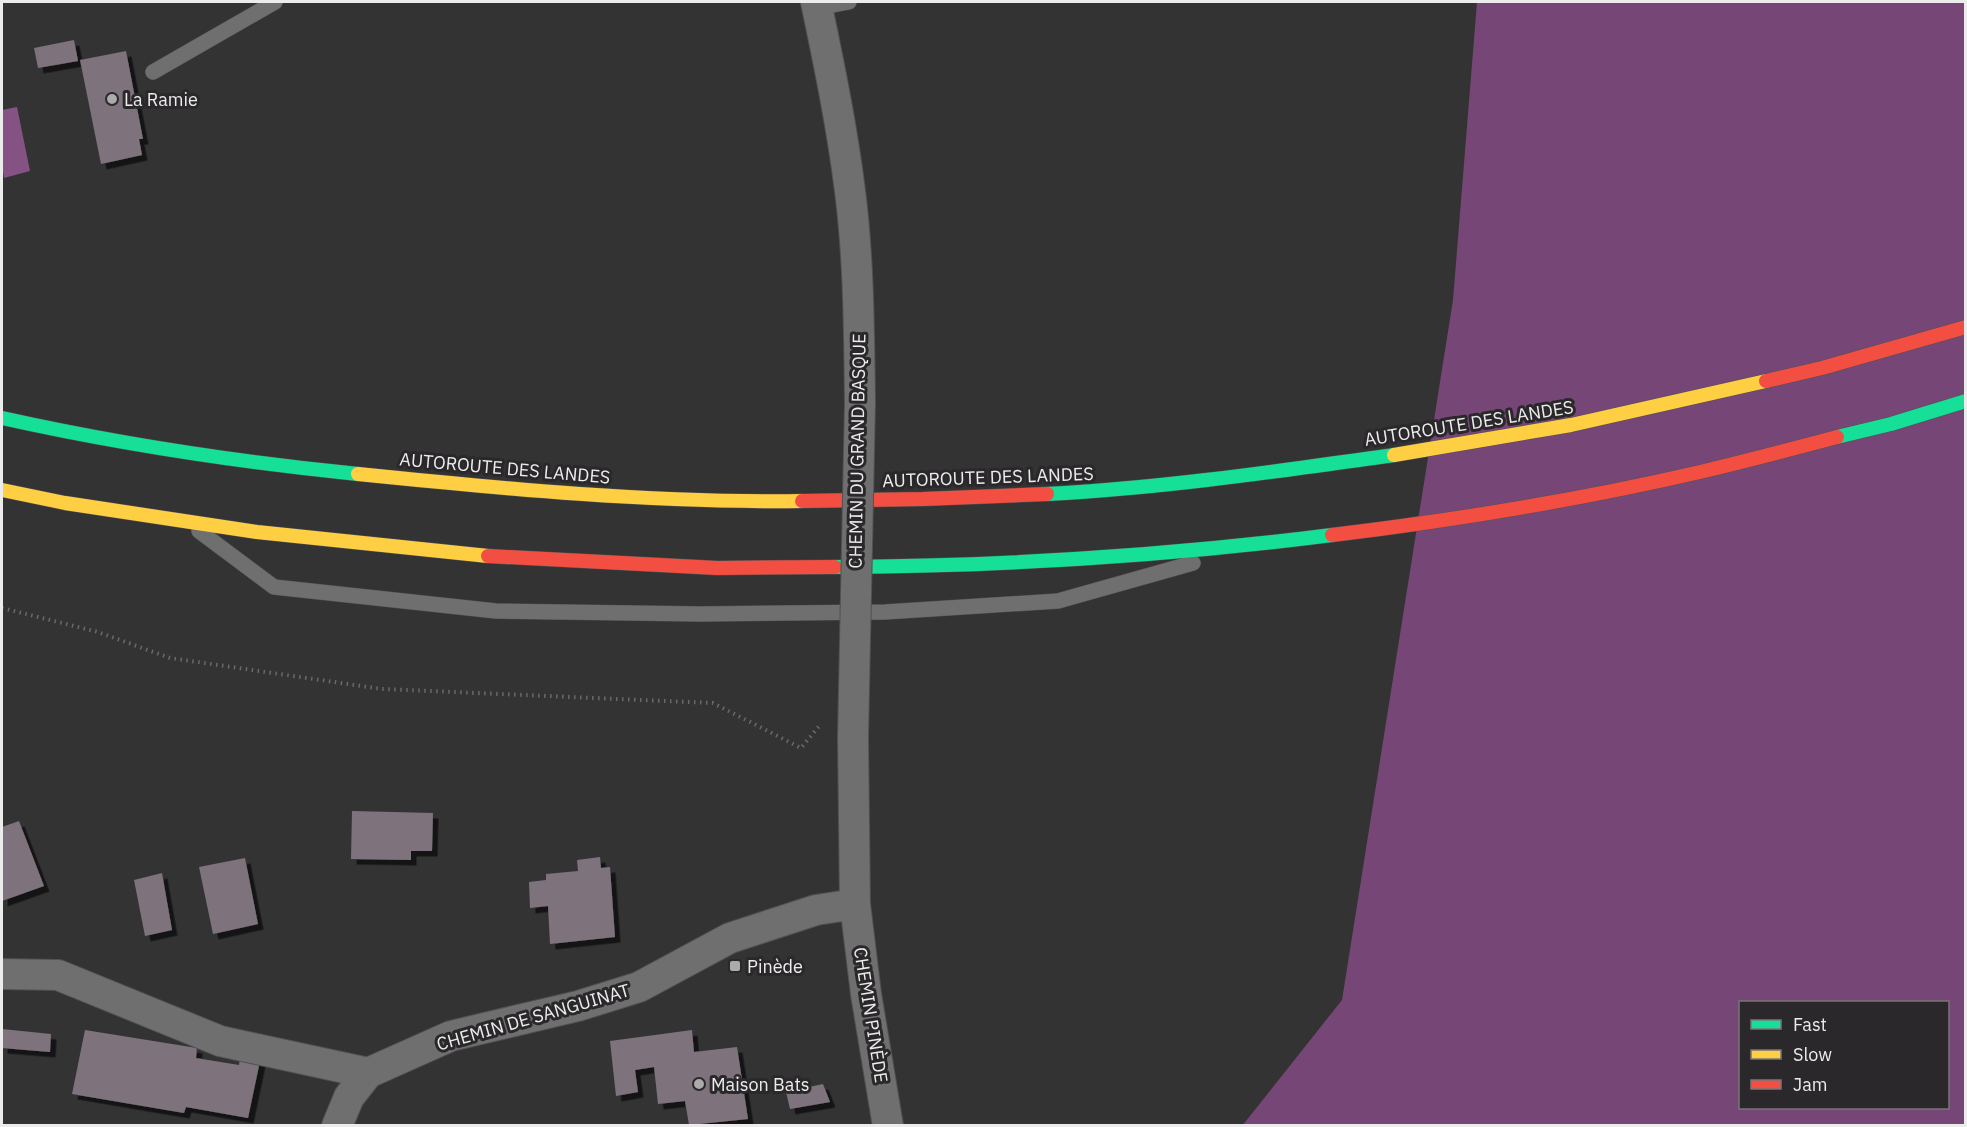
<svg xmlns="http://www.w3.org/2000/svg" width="1967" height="1127" viewBox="0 0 1967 1127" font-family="'IBM Plex Sans',sans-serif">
<defs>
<filter id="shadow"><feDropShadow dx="5.5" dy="5.5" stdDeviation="0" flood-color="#0009"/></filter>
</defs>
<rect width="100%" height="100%" fill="#333"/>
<!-- forest -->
<path fill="#764676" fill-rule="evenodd" d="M1477 2H1965V1125L1242 1126 1342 1000 1453 300ZM1740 1002H1948V1108H1740Z"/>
<!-- water -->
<path fill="#855284" d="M17 107 30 171 4 178 2 165V110Z"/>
<!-- building -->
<path fill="#7e727d" filter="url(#shadow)" d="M74 40 78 61 38 68 34 48Z
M126 51 143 139H139L142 155 101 164 80 60Z
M352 811 433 813 432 851H411V860L351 859Z
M19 821 44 886 2 901V827Z
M600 857 601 868 610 867 615 937 550 944 548 906 530 908 529 882 546 880V874L578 871 577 860Z
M245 858 258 924 213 934 199 867Z
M162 873 172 930 145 936 134 880Z
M2 1029 51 1034 50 1052 2 1048Z
M85 1030 197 1048 196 1058 239 1065 240 1058 260 1061 248 1118 186 1107 184 1113 72 1094Z
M692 1030 694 1052 737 1047 748 1119 689 1125 685 1101 658 1104 654 1067 635 1070 638 1092 616 1096 610 1041Z
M823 1084 830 1102 790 1109 786 1092Z"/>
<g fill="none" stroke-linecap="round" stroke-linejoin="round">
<defs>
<path id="lane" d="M817 8 849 2
M153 72 275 2
M199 531 274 587 496 611 701 614 885 612 1058 601 1193 563"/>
<path id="street" d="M816 2C829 64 842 127 850 191 859 261 859 332 860 402
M853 737 855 904 866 994 888 1126
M2 974 58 975 220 1041 368 1073
M337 1126 349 1097 368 1073 451 1036 578 1006 639 987 730 938 816 910 855 904"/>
<path id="fast" d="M2 418C119 444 238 462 358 474
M1837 437 1891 424 1966 401
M1047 494C1163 488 1279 471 1394 455
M835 567C1001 566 1167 556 1332 535"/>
<path id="slow" d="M1394 455 1571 425 1766 381
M358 474C506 489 653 503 802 501
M2 490 65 503 257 532 488 556"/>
<path id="jam" d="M1766 381 1822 368 1966 327
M802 501 923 499 1047 494
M1332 535C1456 520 1579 500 1700 472 1746 461 1792 449 1837 437
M488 556 717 568 835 567"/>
</defs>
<!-- lane casing -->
<use href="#lane" stroke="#525152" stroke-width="16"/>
<!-- street casing -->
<use href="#street" stroke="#525152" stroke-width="32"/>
<!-- fast casing -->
<use href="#fast" stroke="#525152" stroke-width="15"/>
<!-- slow casing -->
<use href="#slow" stroke="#525152" stroke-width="15"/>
<!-- jam casing -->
<use href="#jam" stroke="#525152" stroke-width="15"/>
<!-- path -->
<path stroke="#6a6a6a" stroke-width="4" stroke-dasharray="1.5 4.5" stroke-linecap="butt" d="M2 608 98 632 170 658 382 689 713 703 801 748 820 725"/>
<!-- lane -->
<use href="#lane" stroke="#6f6f6f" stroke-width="15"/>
<!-- street -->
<use href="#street" stroke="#6f6f6f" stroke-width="30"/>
<!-- fast -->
<use href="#fast" stroke="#16e098" stroke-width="14"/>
<!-- slow -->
<use href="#slow" stroke="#ffcf43" stroke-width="14"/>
<!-- jam -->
<use href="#jam" stroke="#f24e42" stroke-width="14"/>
<defs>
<path id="street-bridge" d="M853 737 860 402"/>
</defs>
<!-- street-bridge casing -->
<use href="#street-bridge" stroke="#525152" stroke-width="32" stroke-linecap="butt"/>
<!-- street-bridge -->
<use href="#street-bridge" stroke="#6f6f6f" stroke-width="30"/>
</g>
<!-- markers -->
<g fill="#acabac" stroke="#2a282a" stroke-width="2">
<circle cx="112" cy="99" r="6"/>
<rect x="729" y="960" width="12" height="12" rx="3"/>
<circle cx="699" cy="1084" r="6"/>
</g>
<g text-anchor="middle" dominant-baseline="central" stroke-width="6" stroke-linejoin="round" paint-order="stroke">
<!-- poi labels -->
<g font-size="18" fill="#edeced" stroke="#2a282a" text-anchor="start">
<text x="124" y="99">La Ramie</text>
<text x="747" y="966">Pinède</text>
<text x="711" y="1084">Maison Bats</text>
</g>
<!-- street labels -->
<g font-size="18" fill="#edeced" stroke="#2a282a">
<text transform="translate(1469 423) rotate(-9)">AUTOROUTE DES LANDES</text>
<text transform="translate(857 451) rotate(-89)">CHEMIN DU GRAND BASQUE</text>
<text transform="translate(505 468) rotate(5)">AUTOROUTE DES LANDES</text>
<text transform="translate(988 477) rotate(-2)">AUTOROUTE DES LANDES</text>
<text transform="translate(871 1015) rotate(81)">CHEMIN PINÈDE</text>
<text transform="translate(533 1017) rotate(-16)">CHEMIN DE SANGUINAT</text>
</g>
</g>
<!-- border -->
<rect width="1967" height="1127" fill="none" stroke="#edeced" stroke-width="6"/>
<!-- legend -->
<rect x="1739" y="1001" width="210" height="108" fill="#2a282a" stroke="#787678" stroke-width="1.5"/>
<rect x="1751" y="1020" width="30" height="9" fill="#16e098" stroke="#787678" stroke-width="1.5"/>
<text x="1793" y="1031" font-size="18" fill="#edeced">Fast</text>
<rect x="1751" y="1050" width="30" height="9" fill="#ffcf43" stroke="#787678" stroke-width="1.5"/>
<text x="1793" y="1061" font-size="18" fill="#edeced">Slow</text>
<rect x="1751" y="1080" width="30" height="9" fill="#f24e42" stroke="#787678" stroke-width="1.5"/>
<text x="1793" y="1091" font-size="18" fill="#edeced">Jam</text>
</svg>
